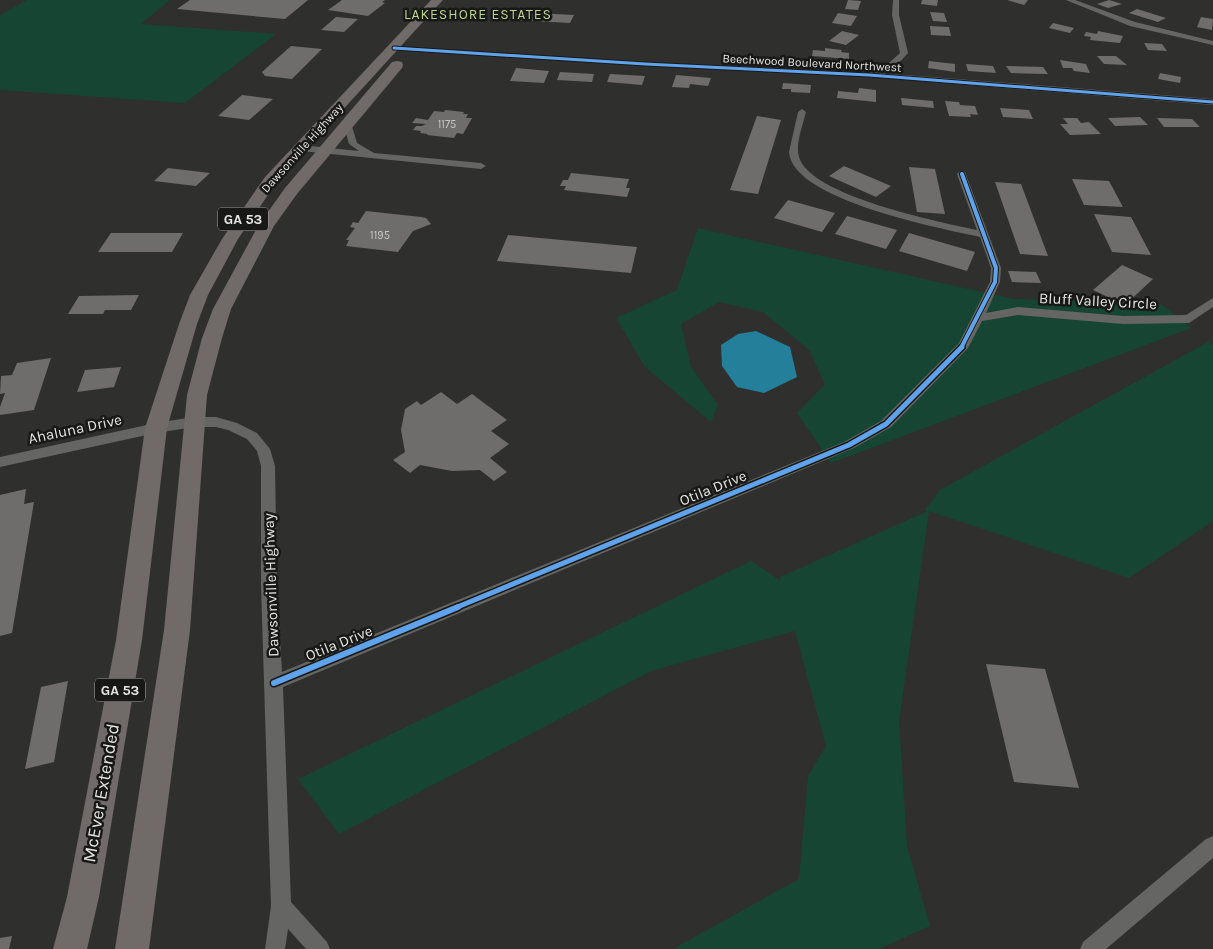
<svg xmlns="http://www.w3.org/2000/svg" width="1213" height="949" viewBox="0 0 1213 949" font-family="Karla,sans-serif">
<rect width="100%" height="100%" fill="#2f2f2d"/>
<!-- green -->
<path fill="#164633" d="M27 0H170L141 24 276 34 185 103 0 90V15Z
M698 228 1013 299 1162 305 1191 328 831 463 797 413 825 384 809 350 763 312 719 302 681 324 691 367 718 405 711 422 645 367 616 318 677 290Z
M1208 342 1213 346V521L1129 578 929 511 899 721 907 846 930 926 879 949H673L799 879 808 776 826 746 795 631 651 671 339 834 298 779 751 561 781 581 780 577 928 511 925 510 940 490Z"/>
<!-- water -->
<path fill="#237f9a" d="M756 331 790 347 797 377 764 393 737 387 722 366 721 345 738 334Z"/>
<!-- building -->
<path fill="#6e6d6c" d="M190 0H308L285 19 177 9Z
M342 0H385L382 2 385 3 368 16 328 10Z
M848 0 861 1 858 10 845 9Z
M922 0H938L937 6 921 4Z
M1007 0H1028L1024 5Z
M1109 0 1122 4 1108 8 1097 4Z
M1137 9 1166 18 1158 22 1129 13Z
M517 12 574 15 570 23 512 20 513 19 509 18 511 14H516Z
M930 12 944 13 947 22 933 21Z
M838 13 857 16 851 26 832 23Z
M336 17 358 19 344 32 321 30Z
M1201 17 1213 19 1212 30 1197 27Z
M1053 23 1074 28 1070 33 1049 28Z
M930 26 949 27 951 36 931 35Z
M842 31 859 35 846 45 829 41Z
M1098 31 1123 36 1120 43 1090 40 1091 37 1084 36 1086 32 1097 34Z
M1144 43 1162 44 1167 51 1148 50Z
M291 46 322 49 292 79 265 76 262 72Z
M825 48 842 50 841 52 849 53V59L812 56 813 50 825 51Z
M1097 56H1116L1127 65 1104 64Z
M1060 60 1086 64 1090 73 1074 71 1072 68H1063Z
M929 61 955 64V72L928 68Z
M966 64 993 66 996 73 968 71Z
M1006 66 1043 67 1048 74 1011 73Z
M516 68 549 71 544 83 510 81Z
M560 72 594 74 592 82 557 80Z
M1160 73 1181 77 1180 83 1158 79Z
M610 74 645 76 642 85 607 82Z
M676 75 711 78 708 86 690 84 689 88 672 87Z
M783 83 811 85 810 93 791 92V89H782Z
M859 88 876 90V102L837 98 838 91 858 93Z
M242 95 273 99 249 120 218 116Z
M901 98 933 101 934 108 902 105Z
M945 101 959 102 960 105 975 106 978 115 970 114 971 117 949 116Z
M1000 108 1029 110 1033 119 1003 117Z
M445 110 464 112 463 114H468L466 118H472L463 134 457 133 454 138 427 135 428 134 420 133 421 131 413 130 416 126H422L426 124 412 123 416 118 428 120 434 111 444 112Z
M757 116 781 120 758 194 730 190Z
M1140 117 1148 125 1115 126 1108 118Z
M1063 118H1077L1081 123 1089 122 1101 134 1070 135 1060 124H1068Z
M1157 118 1192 119 1200 127H1164Z
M844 166 891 186 876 197 829 176Z
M909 167 935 169 945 214 917 212Z
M168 168 210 173 196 186 154 181Z
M571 173 629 179 626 188H630L627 197 564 190 566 186H560L563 180H568Z
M1072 179 1109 181 1123 207 1084 205Z
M995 182 1021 184 1048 256 1020 254Z
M788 200 835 213 822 232 774 218Z
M366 211 421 217 426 218 431 224 413 231 398 252 346 246 349 240H346L355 228 350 227 353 222 358 223Z
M1094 214 1131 217 1151 255 1112 252Z
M847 216 897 230 886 249 835 234Z
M111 233H183L172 252H98Z
M909 233 975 252 967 271 899 251Z
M508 235 637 247 631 273 497 261Z
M1122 265 1153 279 1125 305 1093 290Z
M1008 271 1036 272 1041 283 1012 282Z
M139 295 131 310H105L103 314H68L79 296Z
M51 358 34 410 0 415V407L5 393 0 394 1 376 12 375 17 363Z
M121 367 114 387 77 392 85 370Z
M441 392 457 404 472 394 507 420 491 431 509 444 490 458 507 472 494 481 480 470 452 471 420 465 410 473 393 460 405 452 401 430 405 409 417 401 421 405Z
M26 489 24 504 34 502 12 633 0 636V495Z
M986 664 1045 669 1079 788 1014 782Z
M68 681 54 762 25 769 41 687Z
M12 936 9 949H0V938Z"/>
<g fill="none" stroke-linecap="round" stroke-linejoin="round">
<!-- street -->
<path fill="#656563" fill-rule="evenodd" d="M893 0H899V15L908 53 896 66 880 73 1213 99V105L869 77 645 66 394 50 390 48 394 46 645 62 869 73 890 62 900 53 892 15Z
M1066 0H1075L1135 22 1213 41V45L1130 26Z
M802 109 806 112C803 125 795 144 799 157 810 196 940 222 977 230L957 174 959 172H965L1001 268 1000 282 986 313 1018 307 1123 316 1186 315 1213 298V307L1189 323 1123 324 1018 315 982 321 968 348 891 427 854 448 283 687 291 902 327 942 330 949H306L288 929 285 949H265L271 906 261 586V466L257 451 247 439 228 430 216 427H194L156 433 0 467V457L156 423 194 417H216L237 423 257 433 270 449 275 466 277 586 282 672 844 442 881 421 959 343 990 282 991 268 980 237C940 228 792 200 789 152L798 112Z
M347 120 351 123 357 143 374 153 481 163 486 166 481 169 301 151 296 148 301 145 359 151 349 144 343 123Z
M1213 836V858L1106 949H1080L1083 942 1206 839Z"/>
<!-- primary -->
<path fill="#706a69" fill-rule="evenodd" d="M431 0H443L276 183 238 239 208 295 197 324 167 428 142 640 99 897 87 949H53L67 897 116 640 145 428 179 324 190 295 222 239 265 177Z
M397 61 402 62 403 65 402 68 297 194 274 226 231 309 222 338 207 395 190 630 149 949H115L164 630 187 395 202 338 213 309 258 226 285 188 392 62Z"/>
<defs>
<path id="cycleway-far3" d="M394 48 645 64 869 75 1213 102"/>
<path id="cycleway-far2" d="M961 348 995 282 996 268 962 174"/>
<path id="cycleway-far1" d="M455 608 849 445 886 424 962 347"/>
<path id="cycleway" d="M274 683 458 607"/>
</defs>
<!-- cycleway-far3 casing -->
<use href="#cycleway-far3" stroke="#181816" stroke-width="5"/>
<!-- cycleway-far2 casing -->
<use href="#cycleway-far2" stroke="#181816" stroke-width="6"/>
<!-- cycleway-far1 casing -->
<use href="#cycleway-far1" stroke="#181816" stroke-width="8"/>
<!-- cycleway casing -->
<use href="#cycleway" stroke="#181816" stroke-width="9"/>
<!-- cycleway-far3 -->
<use href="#cycleway-far3" stroke="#60a3ed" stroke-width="3"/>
<!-- cycleway-far2 -->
<use href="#cycleway-far2" stroke="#60a3ed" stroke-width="4"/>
<!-- cycleway-far1 -->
<use href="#cycleway-far1" stroke="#60a3ed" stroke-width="5"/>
<!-- cycleway -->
<use href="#cycleway" stroke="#60a3ed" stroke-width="6"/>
</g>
<g text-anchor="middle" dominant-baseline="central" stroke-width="5" stroke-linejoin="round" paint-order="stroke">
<!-- far-number labels -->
<g font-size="11" fill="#c7c7c5">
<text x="447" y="124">1175</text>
<text x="380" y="235">1195</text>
</g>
<!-- far-street labels -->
<g font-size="12" fill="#e5e5e3" stroke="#181816">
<text transform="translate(812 63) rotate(3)">Beechwood Boulevard Northwest</text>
<text transform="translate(302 148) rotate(-48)">Dawsonville Highway</text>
</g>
<!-- far-neighbourhood labels -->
<g font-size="14" letter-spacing="1" fill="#bcd48b" stroke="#181816">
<text x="478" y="14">LAKESHORE ESTATES</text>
</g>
<!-- shield labels -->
<g fill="#181816" stroke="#a8a8a6" stroke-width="1">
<rect x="218" y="207.5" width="50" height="23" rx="4"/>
<rect x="95" y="678.5" width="50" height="23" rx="4"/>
</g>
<g font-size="14" font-weight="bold" fill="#e5e5e3">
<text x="243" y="219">GA 53</text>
<text x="120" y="690">GA 53</text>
</g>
<!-- street labels -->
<g font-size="15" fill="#e5e5e3" stroke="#181816">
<text transform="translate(1098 301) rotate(3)">Bluff Valley Circle</text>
<text transform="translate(75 429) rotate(-12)">Ahaluna Drive</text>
<text transform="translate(713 488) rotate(-22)">Otila Drive</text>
<text transform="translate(271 585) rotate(-92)">Dawsonville Highway</text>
<text transform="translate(339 643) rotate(-22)">Otila Drive</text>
</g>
<!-- near-street labels -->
<g font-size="18" fill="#e5e5e3" stroke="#181816">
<text transform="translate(101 793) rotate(-80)">McEver Extended</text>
</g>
</g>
</svg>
